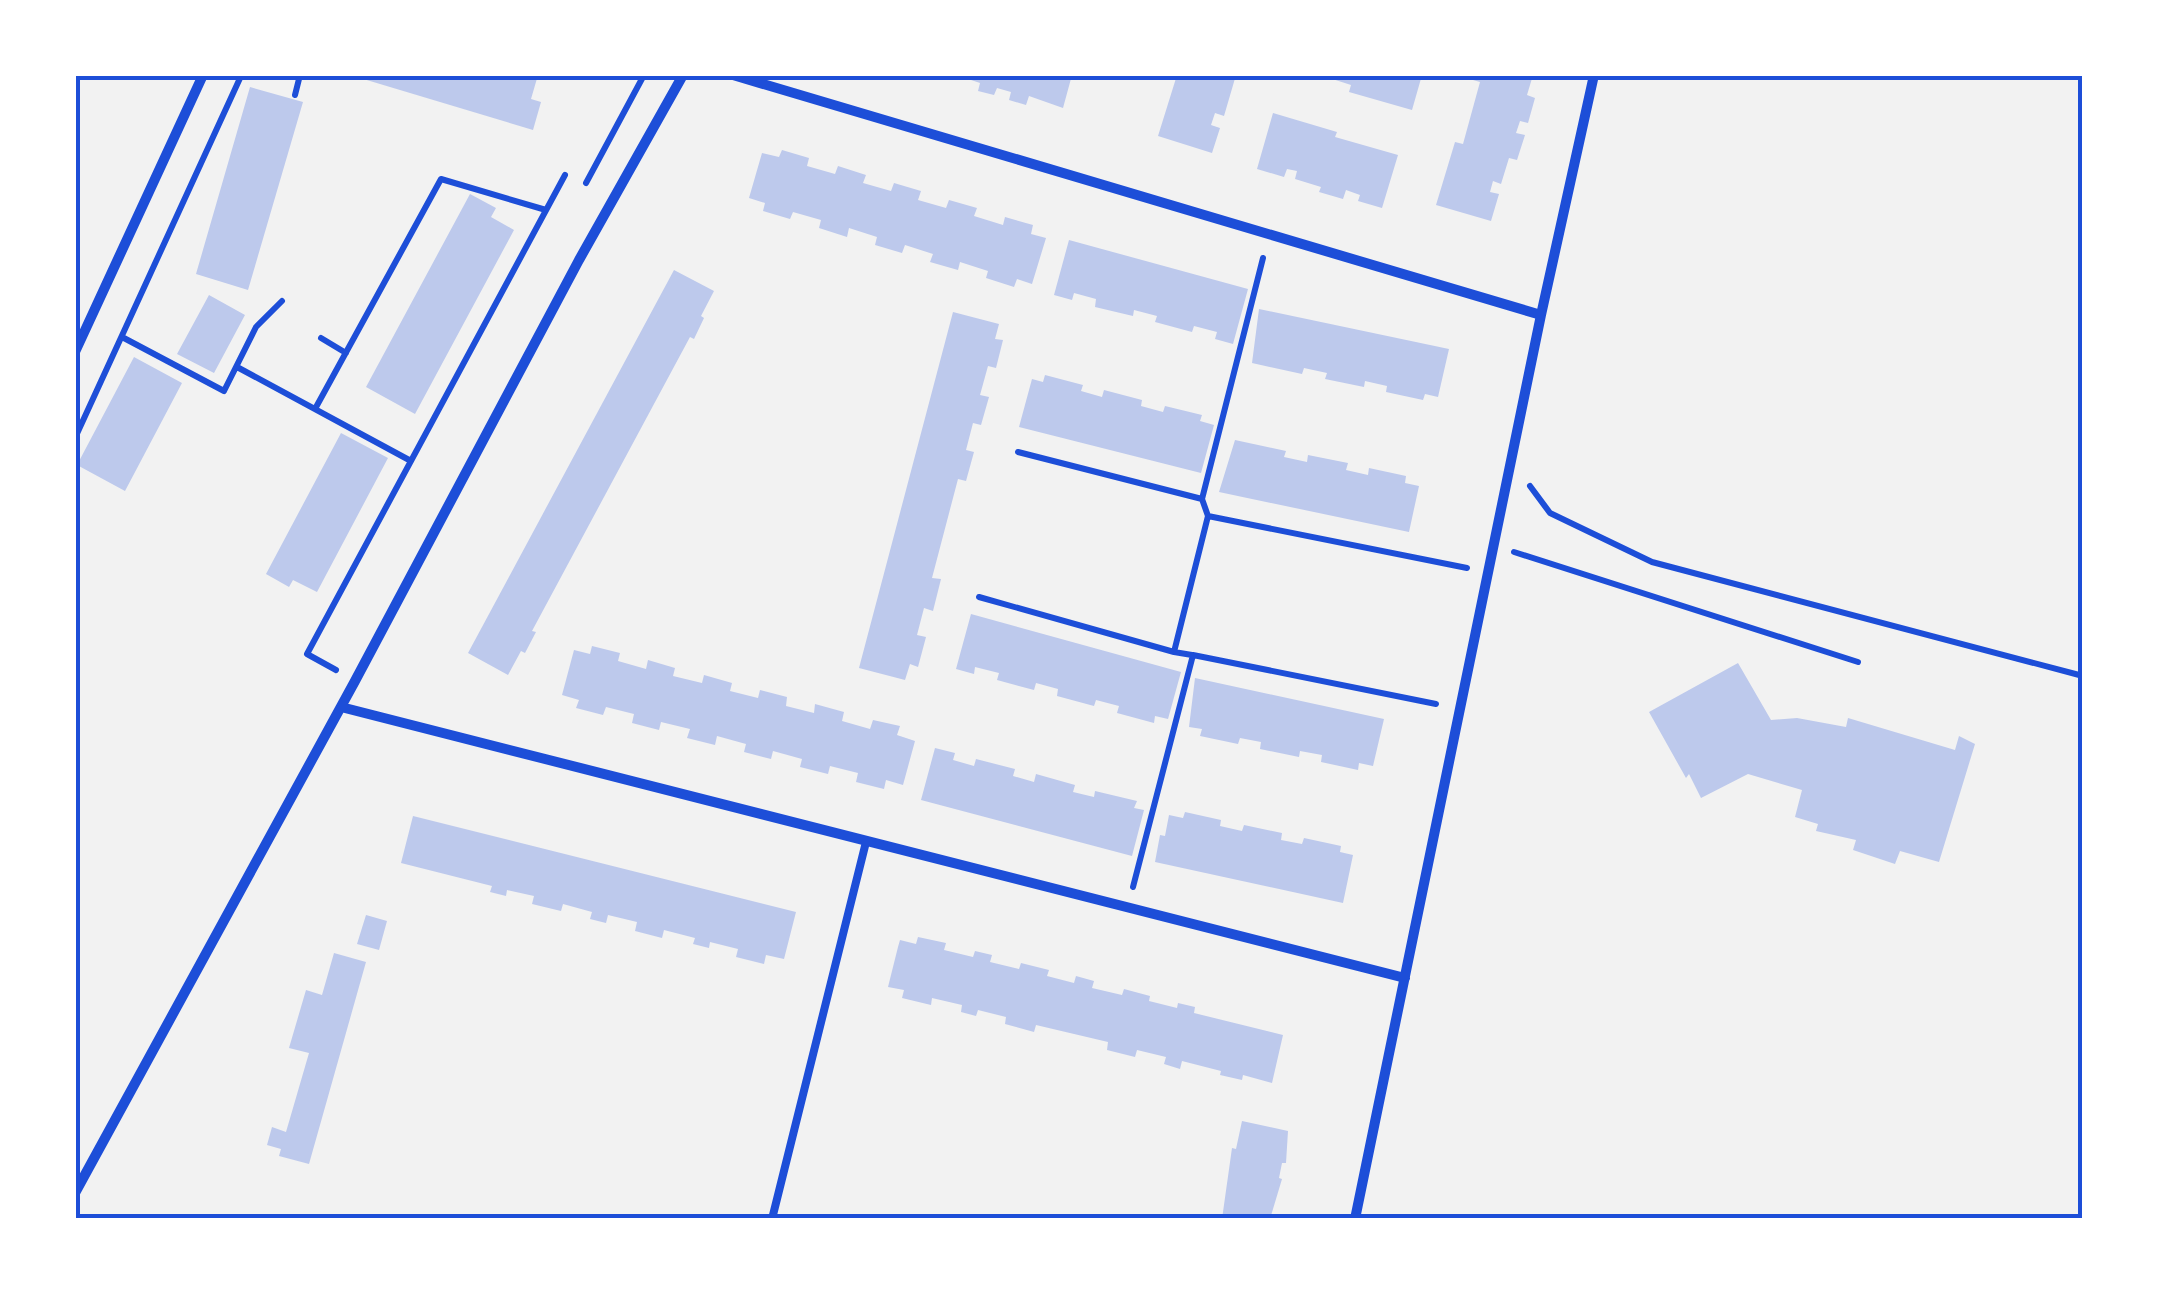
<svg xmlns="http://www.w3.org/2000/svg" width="2158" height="1294" viewBox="0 0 2158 1294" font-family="'Golos Text',sans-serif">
<rect width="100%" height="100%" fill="#f2f2f2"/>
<!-- building -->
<path fill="#bdc9ec" d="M350 75H538L531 99 541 102 533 130Z
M956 75H1072L1063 108 1029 96 1026 105 1009 100 1011 92 997 88 994 95 978 91 980 83Z
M1177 75H1236L1224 116 1215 113 1211 125 1220 128 1212 153 1158 136Z
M1320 75H1422L1412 110 1349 92 1351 85Z
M1474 75H1533L1527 95 1535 98 1528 123 1520 121 1516 133 1525 135 1517 160 1509 158 1501 184 1493 181 1490 192 1499 194 1491 221 1436 205 1455 142 1463 144 1480 82 1473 80Z
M250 87 303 102 248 290 196 274Z
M1273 113 1337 132 1335 137 1398 155 1382 208 1358 201 1360 195 1346 190 1343 199 1319 192 1321 187 1295 179 1297 171 1287 169 1284 177 1257 169Z
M782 150 809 158 807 166 835 174 838 166 866 175 863 183 891 191 894 183 921 191 918 200 946 208 949 200 977 208 974 216 1003 225 1005 217 1033 225 1031 234 1046 238 1032 284 1017 279 1014 287 986 278 988 271 960 262 958 270 930 262 933 254 905 245 902 253 875 245 877 237 849 228 847 237 819 228 821 220 793 212 790 219 763 211 765 203 749 198 762 153 779 157Z
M470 194 496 208 491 217 514 230 415 414 366 387Z
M1069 240 1248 289 1233 344 1215 339 1217 332 1194 326 1192 332 1155 322 1157 316 1134 310 1133 316 1095 307 1096 299 1074 293 1072 300 1054 295Z
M674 270 714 291 701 316 704 318 694 339 690 337 532 631 536 632 525 653 521 651 508 675 468 653Z
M209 295 245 315 214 373 177 354Z
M1259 309 1449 349 1438 397 1425 394 1423 400 1386 392 1387 386 1365 381 1364 387 1325 379 1327 373 1304 368 1302 374 1252 363Z
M953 312 999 324 995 339 1003 340 996 368 988 366 980 395 989 397 981 425 973 423 966 450 974 452 966 481 958 479 932 578 941 579 933 611 924 608 917 635 926 637 918 667 910 664 905 680 859 668Z
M134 357 182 383 125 491 77 465Z
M1045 375 1083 385 1081 391 1102 397 1104 390 1142 400 1141 406 1163 412 1165 406 1202 415 1200 421 1214 425 1201 473 1019 427 1032 379 1043 382Z
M341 433 388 458 317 592 293 580 289 587 266 574Z
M1235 440 1286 451 1284 457 1307 462 1308 455 1348 463 1346 470 1368 475 1369 468 1406 476 1405 483 1419 486 1409 532 1219 492Z
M971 614 1181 672 1168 719 1155 716 1154 723 1117 713 1119 706 1096 700 1094 706 1057 696 1058 689 1036 683 1034 690 997 680 999 673 975 667 974 674 956 669Z
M592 646 620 653 618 661 646 669 648 660 675 668 673 676 702 683 704 675 732 683 730 691 758 698 760 690 787 697 786 706 814 713 815 704 844 712 842 721 870 729 873 720 900 726 897 735 915 741 903 785 886 780 884 789 856 782 858 773 830 766 828 774 800 767 802 759 773 751 771 759 744 752 746 744 717 736 715 745 687 738 690 729 661 722 659 730 632 723 634 714 606 707 603 715 576 708 579 700 562 695 574 650 590 654Z
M1738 663 1771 720 1797 718 1846 727 1848 718 1955 750 1959 736 1975 744 1939 862 1900 851 1895 864 1853 850 1856 840 1816 831 1818 824 1795 817 1802 790 1748 774 1701 798 1689 774 1686 778 1649 712Z
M1195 678 1384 719 1373 766 1359 763 1358 770 1321 762 1322 755 1300 751 1299 757 1260 749 1261 742 1240 738 1238 744 1200 736 1202 729 1189 727Z
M935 748 955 753 953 760 974 766 976 759 1015 769 1013 776 1034 782 1036 774 1075 785 1073 792 1094 797 1095 791 1137 801 1134 808 1144 810 1132 856 921 800Z
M1185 812 1221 820 1220 826 1242 831 1244 825 1282 833 1281 840 1302 844 1304 838 1341 846 1340 852 1353 855 1343 903 1155 862 1160 835 1165 836 1169 815 1183 818Z
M413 816 796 912 784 959 766 955 764 964 736 957 738 949 710 942 709 948 693 944 695 938 664 930 662 938 635 931 637 922 608 915 606 923 590 919 592 912 563 904 561 911 532 904 534 896 507 890 506 896 490 892 492 886 401 863Z
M366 915 387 921 379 950 357 944Z
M918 937 946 943 944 950 973 957 975 951 992 955 990 962 1019 969 1021 963 1049 970 1047 976 1074 983 1076 976 1094 981 1092 988 1122 995 1124 989 1150 996 1149 1001 1177 1008 1178 1003 1195 1007 1194 1013 1283 1035 1272 1083 1243 1075 1242 1080 1220 1075 1221 1071 1182 1061 1180 1069 1164 1064 1166 1057 1137 1050 1135 1057 1107 1050 1108 1042 1036 1025 1034 1032 1005 1024 1006 1017 978 1010 976 1016 961 1012 962 1005 932 998 931 1005 902 998 904 990 888 987 898 947 900 940 916 944Z
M334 953 366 962 309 1164 279 1156 281 1149 267 1145 272 1127 286 1132 309 1053 289 1048 306 990 322 995Z
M1242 1121 1288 1131 1286 1163H1282L1279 1178 1282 1179 1270 1219H1222L1232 1148 1236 1149Z"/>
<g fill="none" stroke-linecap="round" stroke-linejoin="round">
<!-- path -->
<path stroke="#1d4ed8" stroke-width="6" d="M295 95 300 75
M586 183 644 75
M122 337 224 391 256 327 282 301
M321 338 346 353
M237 367 411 461
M315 409 441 179 546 210
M75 438 241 76
M1018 452 1202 499 1208 516
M1530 486 1550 513 1652 562 2083 676
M1202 499 1263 258
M1514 552 1858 662
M979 597 1174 652
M1192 655 1174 652 1208 516 1467 568
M336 670 307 654 565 175
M1133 887 1193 655 1436 704"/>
<!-- service -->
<path stroke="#1d4ed8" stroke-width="8" d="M772 1219 866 842"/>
<!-- minor -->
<path stroke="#1d4ed8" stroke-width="10" d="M733 75 1541 315
M75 352 203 75
M341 707 1405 978
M75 1193 355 681 579 260 683 75
M1355 1219 1541 315 1594 75"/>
</g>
<!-- border -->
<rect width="2158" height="1294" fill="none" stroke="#ffffff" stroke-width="155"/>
<rect x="78" y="78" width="2002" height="1138" fill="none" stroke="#1d4ed8" stroke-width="4"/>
</svg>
